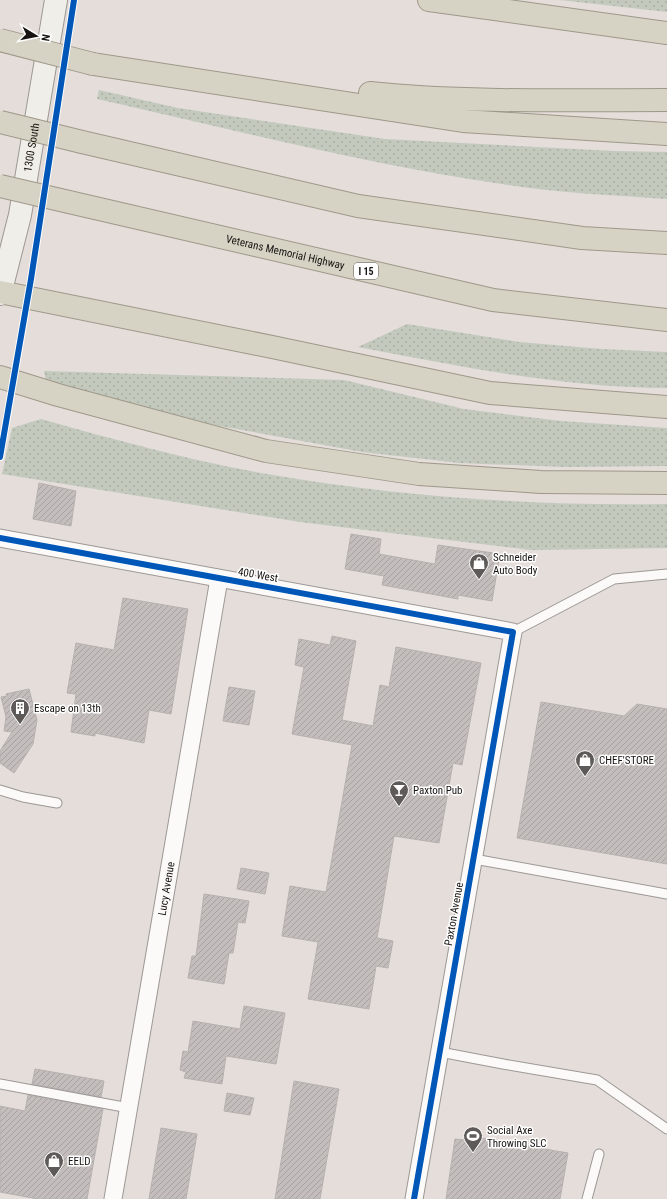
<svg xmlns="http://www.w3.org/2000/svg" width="667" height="1199" viewBox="0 0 667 1199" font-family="'Roboto Condensed',sans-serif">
<defs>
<pattern id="grass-dots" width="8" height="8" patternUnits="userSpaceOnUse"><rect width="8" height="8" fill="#c3cabd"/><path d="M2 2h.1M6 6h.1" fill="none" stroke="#a7ada1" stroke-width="1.8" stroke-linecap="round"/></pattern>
<pattern id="building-hatch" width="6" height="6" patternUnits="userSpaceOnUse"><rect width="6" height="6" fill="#c3bebc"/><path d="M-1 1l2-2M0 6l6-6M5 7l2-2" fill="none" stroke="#a7a2a1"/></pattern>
</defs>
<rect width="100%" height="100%" fill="#e4ddda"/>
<!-- grass -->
<path fill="url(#grass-dots)" d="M560 0H667V12Z
M99 90 178 108 385 139 614 151 667 152V199C612 195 556 193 502 184 365 164 231 129 97 99Z
M407 324 519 342 602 349 667 352V388C563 388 459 366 358 347Z
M44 371 344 380 464 409 561 421 667 428V466L565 467 459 463 362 452 198 422 46 381Z
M41 419C116 440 191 461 267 474 400 497 533 506 667 504V548L531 550 300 522 2 474 12 428Z"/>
<!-- building -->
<path fill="url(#building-hatch)" stroke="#b6b1af" d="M39 483 76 491 71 526 33 519Z
M351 534 381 539 379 554 435 564 438 545 500 554 492 601 458 595V599L382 585 384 576 345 569Z
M123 598 188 609 171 714 149 710 144 743 95 733V736L71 732 76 694 67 693 76 643 114 650Z
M332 636 356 641 342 720 373 726 380 685 389 687 396 647 481 663 462 765 453 763 439 843 394 836 377 938 393 941 388 968 376 966 369 1009 308 999 318 942 282 936 290 886 326 892 352 745 292 734 304 667 295 665 299 639 330 645Z
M229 687 255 691 249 725 223 721Z
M29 689 37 720 33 744 14 773 0 763V751L12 732 4 731 6 717 1 697 7 696 6 694Z
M541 702 624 716 637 704 667 709V864L517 838Z
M241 868 269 873 265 894 237 889Z
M204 894 249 901 245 923 238 922 233 953H229L224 984 188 978 192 956H196Z
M244 1006 285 1013 276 1064 226 1056 222 1084 184 1078 186 1072 180 1070 183 1051 188 1052 193 1021 240 1029Z
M35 1069 104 1081 101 1097 32 1084Z
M294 1081 339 1089 320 1199H275Z
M227 1093 254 1098 250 1115 224 1111Z
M28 1095 103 1109 87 1199H38L0 1192V1106L25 1111Z
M161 1128 197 1134 186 1199H149Z
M464 1135 568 1153 560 1199H446L455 1139 464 1140Z"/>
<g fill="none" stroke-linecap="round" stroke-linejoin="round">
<defs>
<path id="lane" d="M513 632 614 579 667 574
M0 790 23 797 57 803
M474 859 667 894
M440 1052 503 1064 597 1080 667 1129
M0 1084 129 1108
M587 1199 599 1154"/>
<g id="street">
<path d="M0 538 513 632 414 1199"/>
<path id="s1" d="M113 1199 219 579"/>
</g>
<g id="secondary">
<path id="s2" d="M0 294 20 215 56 0"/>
</g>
<g id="highway">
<path d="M429 0 667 33"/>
<path d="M93 64 463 121 667 134"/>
<path d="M370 93C468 103 568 100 667 100"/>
<path d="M82 142 358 206 582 238 667 243"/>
<path id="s3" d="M69 202 493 300 667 320"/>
<path d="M0 292 277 348 490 393 667 407"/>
<path d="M0 377 58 395 266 451 419 474 541 482 667 483"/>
</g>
</defs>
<!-- lane casing -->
<use href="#lane" stroke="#9c9895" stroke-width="11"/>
<!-- street casing -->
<use href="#street" stroke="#9c9895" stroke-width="19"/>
<!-- secondary casing -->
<use href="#secondary" stroke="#9c9895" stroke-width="24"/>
<!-- highway casing -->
<use href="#highway" stroke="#9f9889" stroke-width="24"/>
<!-- lane -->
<use href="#lane" stroke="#fbfaf9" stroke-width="9"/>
<!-- street -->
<use href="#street" stroke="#fbfaf9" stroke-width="17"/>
<!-- secondary -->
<use href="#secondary" stroke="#f0eee9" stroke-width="22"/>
<!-- highway -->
<use href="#highway" stroke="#d6d2c4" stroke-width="22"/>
<defs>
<path id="highway-bridge" d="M0 40 93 64
M0 122 82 142
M0 186 69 202"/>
</defs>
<!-- highway-bridge casing -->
<use href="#highway-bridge" stroke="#9f9889" stroke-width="24" stroke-linecap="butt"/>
<!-- highway-bridge -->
<use href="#highway-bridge" stroke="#d6d2c4" stroke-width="22"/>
<defs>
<path id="cycleway" d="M0 457 31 279 74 0
M0 538 513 632 414 1199"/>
</defs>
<!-- cycleway casing -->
<use href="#cycleway" stroke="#fff" stroke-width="8"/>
<!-- cycleway -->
<use href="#cycleway" stroke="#0057b8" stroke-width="6"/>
</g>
<!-- icons -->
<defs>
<symbol id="shop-pin" viewBox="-11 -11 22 30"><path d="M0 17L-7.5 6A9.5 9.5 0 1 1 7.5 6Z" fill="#5e5a57" stroke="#fff"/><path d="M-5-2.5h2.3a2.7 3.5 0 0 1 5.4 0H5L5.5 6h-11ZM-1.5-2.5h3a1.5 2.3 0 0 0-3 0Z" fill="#fff"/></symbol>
<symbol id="building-pin" viewBox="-11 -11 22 30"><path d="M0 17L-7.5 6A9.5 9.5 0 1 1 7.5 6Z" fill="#5e5a57" stroke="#fff"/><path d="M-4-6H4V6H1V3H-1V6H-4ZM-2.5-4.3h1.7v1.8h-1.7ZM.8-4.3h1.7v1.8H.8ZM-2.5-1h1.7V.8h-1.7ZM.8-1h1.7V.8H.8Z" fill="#fff"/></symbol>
<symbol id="bar-pin" viewBox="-11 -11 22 30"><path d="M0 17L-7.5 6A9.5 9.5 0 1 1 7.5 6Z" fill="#5e5a57" stroke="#fff"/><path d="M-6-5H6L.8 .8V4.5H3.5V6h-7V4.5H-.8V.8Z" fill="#fff"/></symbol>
<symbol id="stadium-pin" viewBox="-11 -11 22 30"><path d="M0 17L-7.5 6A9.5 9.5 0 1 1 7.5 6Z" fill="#5e5a57" stroke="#fff"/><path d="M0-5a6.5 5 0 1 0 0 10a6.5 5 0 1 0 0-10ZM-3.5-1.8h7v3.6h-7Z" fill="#fff"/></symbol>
</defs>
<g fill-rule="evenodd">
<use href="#shop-pin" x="468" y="552" width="22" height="30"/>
<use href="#building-pin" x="9" y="697" width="22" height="30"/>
<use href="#shop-pin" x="574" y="749" width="22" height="30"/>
<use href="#bar-pin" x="388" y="779" width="22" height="30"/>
<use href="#stadium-pin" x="462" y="1125" width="22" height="30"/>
<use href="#shop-pin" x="43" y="1150" width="22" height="30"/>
</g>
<g text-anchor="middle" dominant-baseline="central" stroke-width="3" stroke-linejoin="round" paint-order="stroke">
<!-- shield labels -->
<rect fill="#fff" stroke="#5c5a58" stroke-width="1" x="354" y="263" width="24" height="16" rx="3"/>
<g font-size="10" font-weight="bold" fill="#161311">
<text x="366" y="271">I 15</text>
</g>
<!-- street labels -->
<g font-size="11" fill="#161311" stroke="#fff">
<text stroke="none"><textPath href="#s2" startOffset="150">1300 South</textPath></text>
<text stroke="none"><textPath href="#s3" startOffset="222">Veterans Memorial Highway</textPath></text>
<text transform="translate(258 575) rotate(10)">400 West</text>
<text stroke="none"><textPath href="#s1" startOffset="315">Lucy Avenue</textPath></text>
<text transform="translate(454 914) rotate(-80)">Paxton Avenue</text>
</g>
<!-- poi labels -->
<g font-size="11" fill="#161311" stroke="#fff" text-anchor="start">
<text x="493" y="557">Schneider<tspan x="493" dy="13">Auto Body</tspan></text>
<text x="34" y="708">Escape on 13th</text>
<text x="599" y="760">CHEF'STORE</text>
<text x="413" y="790">Paxton Pub</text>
<text x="487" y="1130">Social Axe<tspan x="487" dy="13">Throwing SLC</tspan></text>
<text x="68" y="1161">EELD</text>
</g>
</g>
<!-- north arrow -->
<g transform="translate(36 36) rotate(100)" stroke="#ffffff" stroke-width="3" paint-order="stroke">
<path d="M0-3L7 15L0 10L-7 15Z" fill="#161311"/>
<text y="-6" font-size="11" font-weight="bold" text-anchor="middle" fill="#161311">N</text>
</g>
</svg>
